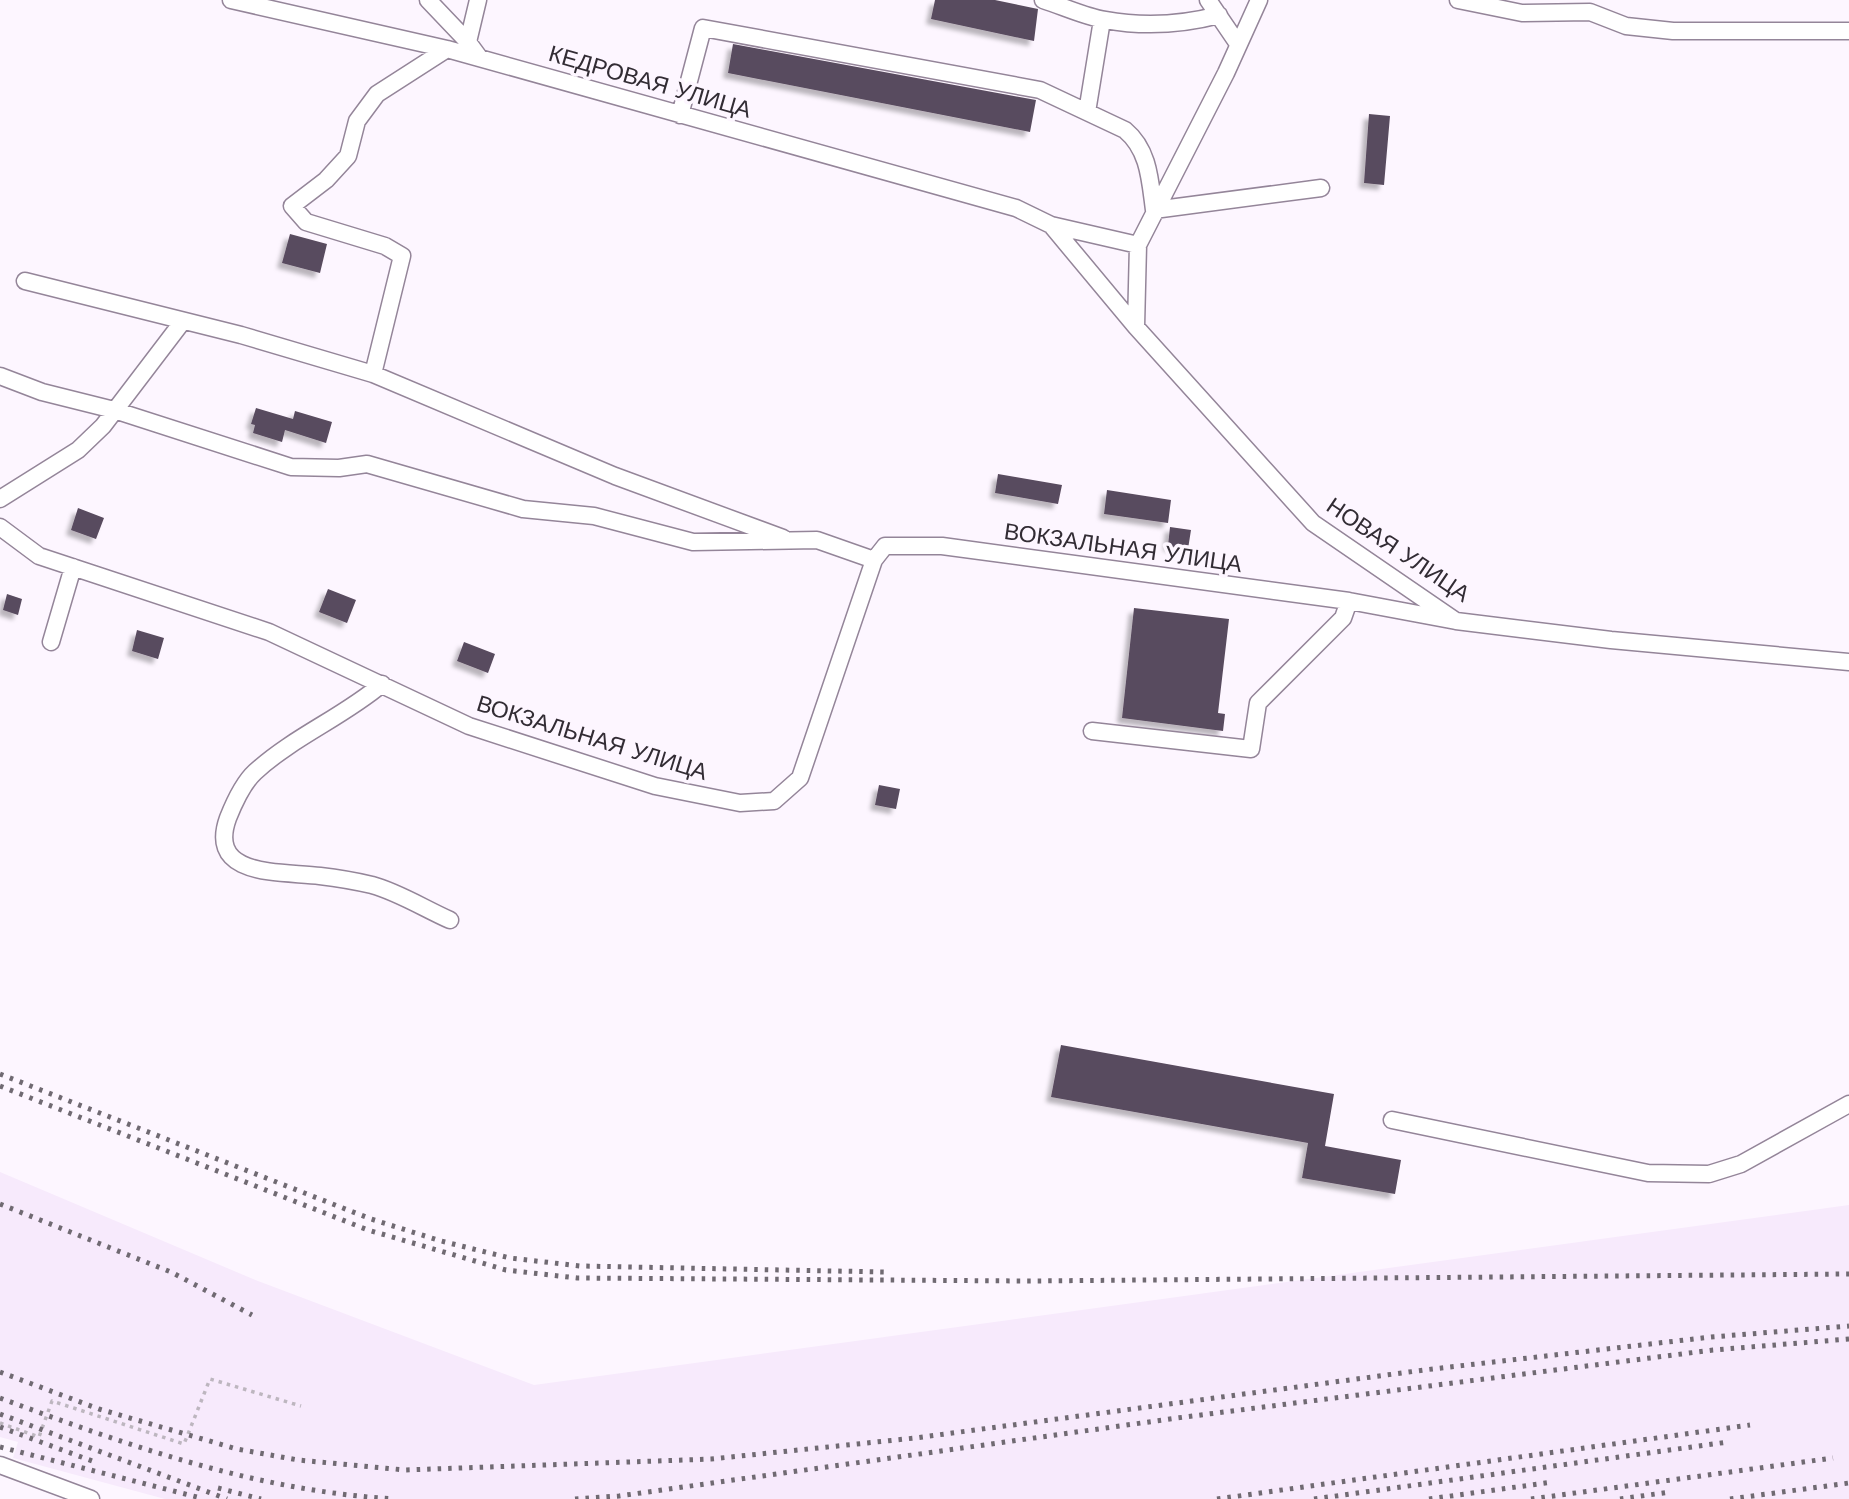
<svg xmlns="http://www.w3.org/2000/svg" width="1849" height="1499" viewBox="0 0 1849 1499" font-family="'Work Sans',sans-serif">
<defs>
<filter id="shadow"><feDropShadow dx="-5" dy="5" stdDeviation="2" flood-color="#0004"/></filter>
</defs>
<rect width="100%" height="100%" fill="#fdf6ff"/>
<!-- built -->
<path fill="#f7eafc" d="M0 1172 253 1279 534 1385 1849 1205V1499H165L13 1458 18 1442 0 1437Z"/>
<!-- building -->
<path fill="#594b5e" filter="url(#shadow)" d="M935 0H995L1038 9 1034 41 931 19Z
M733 44 1036 100 1030 132 728 73Z
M1369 114 1390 116 1384 185 1364 183Z
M290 234 327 244 320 273 282 263Z
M256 408 293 419 295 411 332 422 326 443 285 430 282 442 253 433 255 425 251 424Z
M998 474 1062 485 1058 504 995 493Z
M1107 490 1171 500 1168 523 1104 514Z
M78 508 104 518 96 539 71 530Z
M1170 527 1191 530 1188 549 1168 546Z
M328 589 356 600 347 623 319 612Z
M7 594 22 599 18 615 3 610Z
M1134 608 1229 619 1218 713 1225 714 1223 731 1122 718Z
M137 630 164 638 158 659 132 651Z
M464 642 495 654 488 673 457 661Z
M879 785 900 789 896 809 875 805Z
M1061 1045 1334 1094 1325 1146 1401 1160 1395 1194 1302 1178 1308 1143 1051 1097Z"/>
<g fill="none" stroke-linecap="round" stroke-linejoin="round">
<defs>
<path id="minor" d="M231 0 447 49 1016 208 1051 225 1138 245
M428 0 468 42
M478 0 468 42 479 57
M1043 0C1062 6 1086 17 1105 20 1144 27 1181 25 1219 15
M1208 0 1238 44
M1458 0 1522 13 1590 12 1626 26 1673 31H1849
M1087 112 1102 20
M680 115 703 28 1040 90 1125 130C1149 150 1150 180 1154 210L1321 188
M1051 225 1136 327 1313 523 1456 621 1611 640 1849 662
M25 281 241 335 373 374 615 476 783 538
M1136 327 1138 245 1226 73 1259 0
M373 374 402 256 385 246 306 222 292 206 326 180 348 156 357 121 377 94 447 49
M0 376 42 392 114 410 291 467 339 468 367 464 523 509 594 516 693 542 817 540 874 560
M0 499 78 450 103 426 183 321
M0 527 39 556 269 632 469 726 655 786 740 803 774 801 800 778 874 560 885 546H942L1349 601 1456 621
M51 642 73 567
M382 684C343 717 293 737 255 772 243 783 234 803 228 818 206 879 284 871 320 876 337 878 355 881 372 885 398 892 425 909 450 920
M1092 731 1251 749 1258 703 1343 618 1349 601
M1392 1120 1648 1173 1709 1174 1741 1164 1849 1104
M0 1465 91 1499"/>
</defs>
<!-- minor casing -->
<use href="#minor" stroke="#948599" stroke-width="19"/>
<!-- path -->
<path stroke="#bdb6bf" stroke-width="3.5" stroke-dasharray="3.5 5" stroke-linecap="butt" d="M0 1423 39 1437 52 1401 184 1444 210 1379 301 1406"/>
<!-- minor -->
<use href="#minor" stroke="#fff" stroke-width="16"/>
<!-- rail -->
<path stroke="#706a72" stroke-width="5" stroke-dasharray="3.5 7" stroke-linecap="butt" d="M0 1074 371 1219 441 1241 510 1258 580 1266 884 1272
M0 1086 368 1230 506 1270 577 1278 1028 1281 1849 1274
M0 1204 171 1272 252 1315
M0 1372 99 1409 237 1449 298 1460 405 1470 711 1459 915 1438 1424 1370 1711 1337 1849 1326
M0 1398C129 1446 257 1491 395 1499
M0 1414 227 1499
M0 1427 95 1462
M0 1447 197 1497
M218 1488 261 1499
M575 1499 619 1496 1177 1418 1713 1350 1849 1339
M1217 1499 1750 1425
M1314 1499 1728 1442
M1429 1499 1553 1482
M1531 1499 1833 1458
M1620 1499 1670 1492
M1730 1499 1849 1483"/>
</g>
<g text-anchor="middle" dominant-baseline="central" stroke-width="7" stroke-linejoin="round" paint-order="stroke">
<!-- street labels -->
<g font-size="23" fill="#322c34" stroke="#fdf6ff">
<text transform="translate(650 82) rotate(16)">КЕДРОВАЯ УЛИЦА</text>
<text transform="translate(1123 548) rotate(8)">ВОКЗАЛЬНАЯ УЛИЦА</text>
<text transform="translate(1398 550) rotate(34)">НОВАЯ УЛИЦА</text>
<text transform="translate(592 738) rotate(17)">ВОКЗАЛЬНАЯ УЛИЦА</text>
</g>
</g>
</svg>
